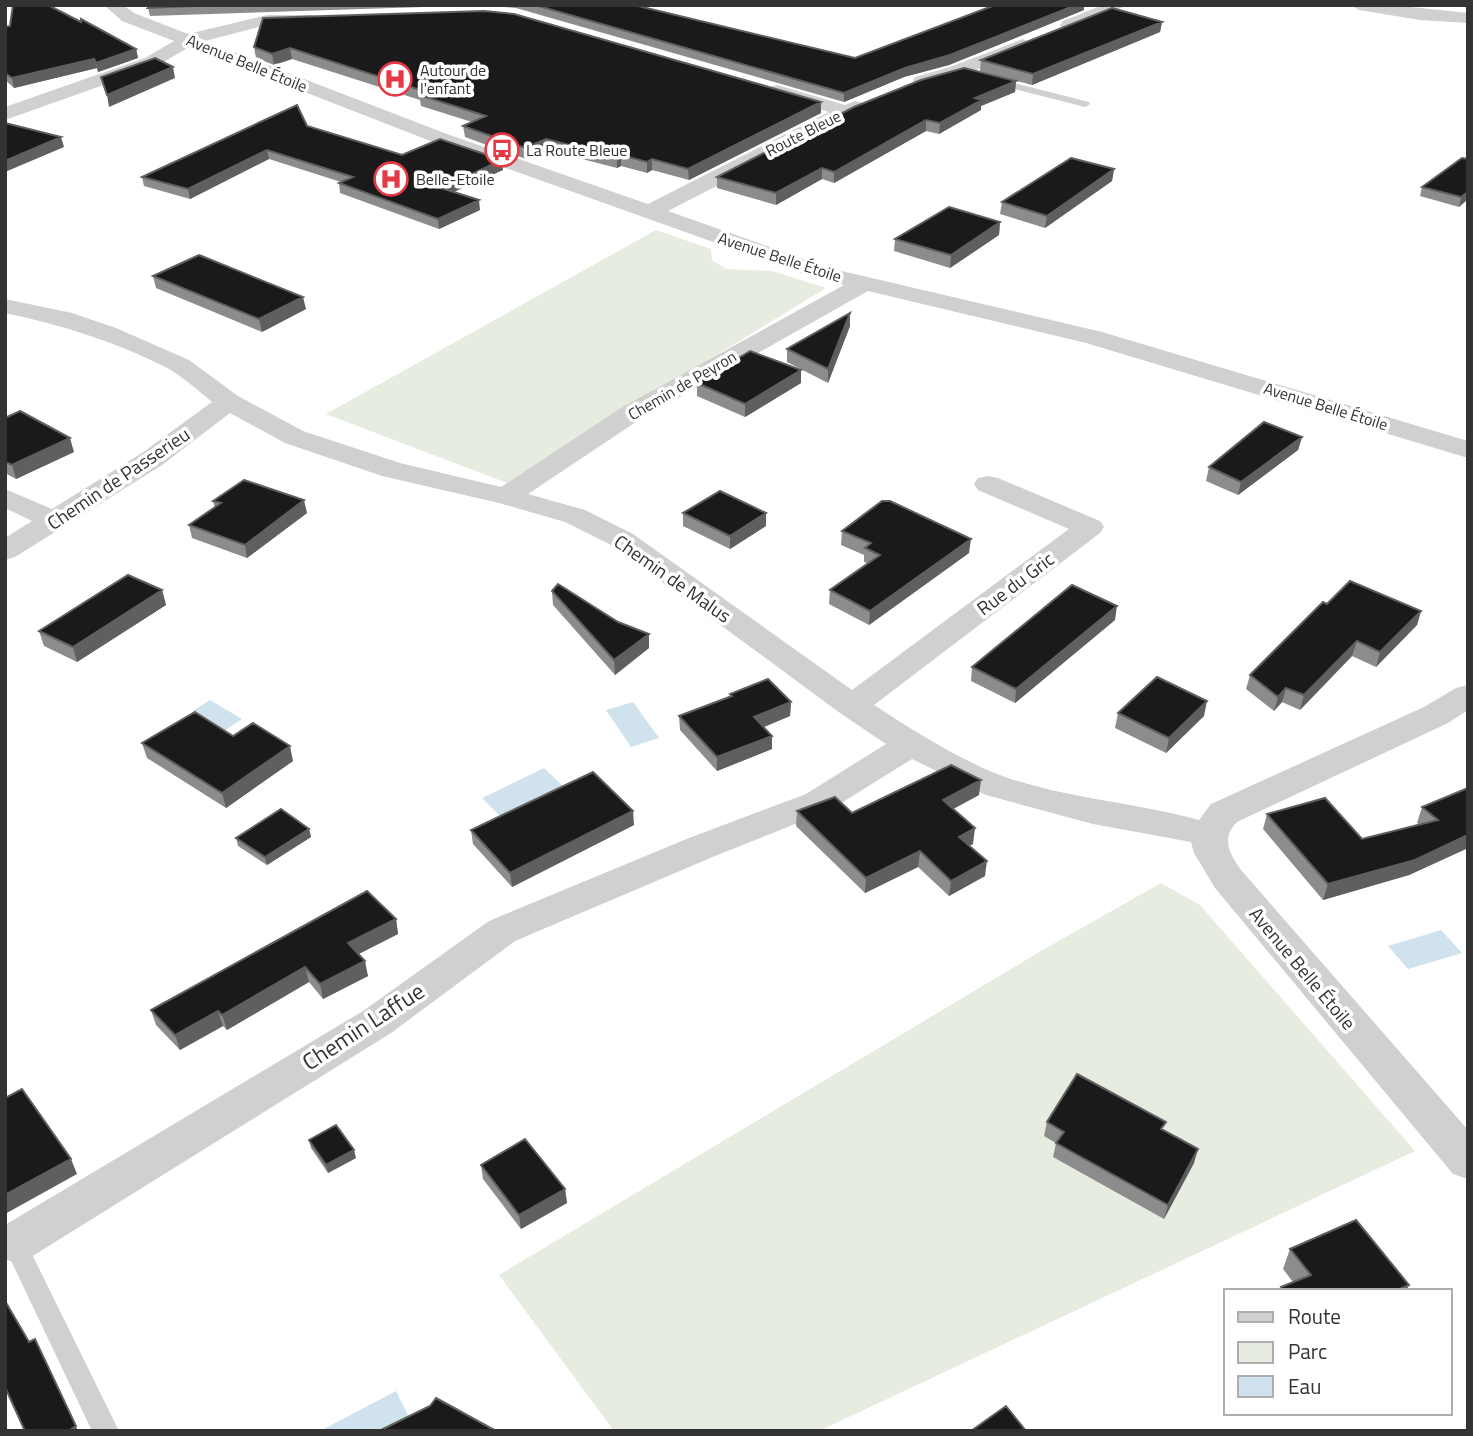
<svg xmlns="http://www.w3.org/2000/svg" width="1473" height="1436" viewBox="0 0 1473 1436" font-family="'Titillium Web',sans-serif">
<rect width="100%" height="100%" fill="#fff"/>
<!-- green -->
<path fill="#e6ecdf" d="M656 230 711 249 712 260 726 269 772 271 826 288 507 483 326 414Z
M1161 883 1200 905 1415 1151 819 1431H614L499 1275 1041 951Z"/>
<!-- water -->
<path fill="#cfe2ee" d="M210 700 242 719 224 731 193 711Z
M633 702 659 738 631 747 606 710Z
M544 768 564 787 502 818 482 798Z
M1441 930 1462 953 1408 969 1388 946Z
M396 1391 411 1421 394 1431 322 1430Z"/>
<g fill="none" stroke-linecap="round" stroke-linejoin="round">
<!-- service -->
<path fill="#d0d0d0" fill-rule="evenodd" d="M994 78 1089 102 1090 104 1085 107 991 83 989 81Z
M15 1233 23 1236 119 1431H92L5 1248 7 1236Z"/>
<!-- minor -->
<path fill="#d0d0d0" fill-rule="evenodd" d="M104 5H123L134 13 188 34 267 15H313L316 19 307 24 267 25 205 41 447 134 648 204 829 112 770 95 768 91 770 87 777 85 845 105 855 101 862 103 865 107 862 111 668 211 829 268 1102 332 1468 441V458L1086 343 868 291 639 420 528 494 585 510 633 534 852 690 1069 529 978 490 974 484 978 478 988 476 998 478 1100 521 1104 527 1100 533 874 705C914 731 966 764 1011 779 1072 799 1137 803 1199 820L1211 804 1424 707 1456 688 1468 685V710L1448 723 1237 822C1221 838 1229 853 1241 870L1468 1130V1179L1453 1174 1215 888 1194 853 1191 842 1093 824 986 795 912 759 830 810 715 856 515 941 391 1033 31 1257 15 1263 5 1259V1225L363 1011 489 921 689 838 806 794 886 744 840 713 613 546 565 522 499 503 382 476 285 443 230 413 162 465 15 557 5 560V538L32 521 5 508V489L52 509 142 453 212 402C199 391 184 378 169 369 117 342 62 325 5 313V299L72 313 116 328 189 360 238 396 303 431 400 463 501 487 621 408 844 285 814 278 433 142 189 47 157 66 5 120V107L145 58 174 41 122 21Z
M1103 5H1127L1075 29H1063L1060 25 1063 21Z
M1351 5H1392L1468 13V23L1420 20 1359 10Z
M1023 39 1032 44 1029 48 964 75 922 87 913 81 915 77 950 67Z"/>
</g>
<!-- wall -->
<path fill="#8c8c8c" d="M151 5H634L855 58 1084 10 949 65 904 77 844 102 516 8 485 5 150 16 148 8Z
M263 18 821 102V113L689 180 652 170 647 173 621 166 617 168 547 150 526 159 465 137 463 126 472 122 421 106 420 100 292 59 274 65 256 58 254 47Z
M81 22 136 49 138 58 98 72 97 68 14 88 5 80V27Z
M1162 22 1160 32 1032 85 980 71 981 60Z
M1016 81 1015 92 981 106V110L939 134 926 131 834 183 822 179 776 205 717 188V177Z
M307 126 402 155 503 170 454 192 480 210 439 229 340 193 339 183 341 182 269 159 190 199 144 186 142 177Z
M1114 169 1112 181 1045 228 1000 214 1002 202Z
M1422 187 1468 199 1459 207 1420 196Z
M1000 222 999 235 950 268 894 251 895 239Z
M153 276 306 309 262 332 156 288Z
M850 313V326L828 383 787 362V349Z
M697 383H801L745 417 697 396Z
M5 418 74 452 16 479 5 473Z
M1302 437 1298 450 1238 495 1206 481 1209 467Z
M213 501 307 513 247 558 192 538 189 525 215 508Z
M683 513 766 526 730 549 683 526Z
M842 531 969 553 869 625 829 604 830 590 867 563 864 562V555L841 545Z
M162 590 166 605 77 662 44 646 39 631Z
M552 591 649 648 615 675 553 605Z
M1327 604 1421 611 1417 625 1376 667 1352 656 1300 710 1282 702 1274 711 1246 689 1250 675Z
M1115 620 1015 703 971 681 972 667Z
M730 694 791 702 790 716 764 727 772 749 717 771 680 730 679 716 730 697Z
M1118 713 1204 716 1166 753 1115 728Z
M233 736 293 761 226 808 147 758 142 743Z
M1468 788V848L1409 875 1323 900 1263 829 1267 814 1362 839 1419 824 1417 823 1422 807Z
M979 795 953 809 973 844 969 846 985 876 949 896 918 867 865 893 796 826 797 811 852 813Z
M634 825 512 887 473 844 471 830Z
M309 829 311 837 267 865 238 846 236 838Z
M396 919 398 934 358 954 368 976 323 999 309 982 227 1030 223 1026 180 1050 156 1025 151 1010Z
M1047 1122 1164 1131 1194 1163 1164 1219 1053 1157 1056 1143 1044 1136Z
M309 1140 356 1158 328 1173 311 1148Z
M481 1165 565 1189 567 1203 521 1229 483 1179Z
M1290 1249 1406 1291H1280L1281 1287 1293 1282 1283 1269Z"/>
<!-- shaded-wall -->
<path fill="#5f5f5f" d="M1076 5H1084V10L949 65 904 77 844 102V93L905 68Z
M1162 22 1160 32 1032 85 1033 74Z
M290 48 292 59 274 65 272 54Z
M136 49 138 58 98 72 96 63Z
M94 59 97 68 14 88 12 78Z
M173 67 175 78 109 107 107 95Z
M1016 81 1015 92 981 106V110L939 134 940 123 975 98Z
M821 102V113L689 180 688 169Z
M926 120V131L834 183V172Z
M61 137 64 147 5 172V161Z
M546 139 547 150 526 159 525 148Z
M267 150 269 159 190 199 188 189Z
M621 155V166L617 168V157Z
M652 159V170L647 173V162Z
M502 160 503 170 442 197 441 188Z
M822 168V179L776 205V193Z
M1114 169 1112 181 1045 228 1047 216Z
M1468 192V199L1459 207 1461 197Z
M479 200 480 210 439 229 438 219Z
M1000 222 999 235 950 268 951 255Z
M303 297 306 309 262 332 259 319Z
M850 313V326L828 383V369Z
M801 370V383L745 417V404Z
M1302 437 1298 450 1238 495 1241 482Z
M70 438 74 452 16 479 12 465Z
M304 500 307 513 247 558 245 545Z
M766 513V526L730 549V536Z
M971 539 969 553 869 625 870 611Z
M162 590 166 605 77 662 73 647Z
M1117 606 1115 620 1015 703 1016 689Z
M1421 611 1417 625 1376 667 1380 652Z
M649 634V648L615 675 614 660Z
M1357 641 1352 656 1300 710 1304 695Z
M1286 688 1282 702 1274 711 1278 697Z
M1207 701 1204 716 1166 753 1169 738Z
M791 702 790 716 754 731V717Z
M772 736V749L717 771V757Z
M290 746 293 761 226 808 222 793Z
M981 780 979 795 942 815 943 800Z
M633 811 634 825 512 887 510 873Z
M975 828 973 844 957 852 959 837Z
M309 829 311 837 267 865 265 857Z
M1468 835V848L1409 875 1323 900 1328 884Z
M920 851 918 867 865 893 866 878Z
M987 861 985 876 949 896 951 881Z
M396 919 398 934 351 958 348 943Z
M365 961 368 976 323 999 320 984Z
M305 967 309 982 227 1030 222 1015Z
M218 1011 223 1026 180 1050 175 1035Z
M1198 1149 1194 1163 1164 1219 1168 1205Z
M354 1150 356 1158 328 1173 326 1165Z
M71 1159 77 1174 5 1214V1195Z
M565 1189 567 1203 521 1229 519 1215Z
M1409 1285 1406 1291H1395Z
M35 1339 78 1431H68Z"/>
<!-- building -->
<path fill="#1a1a1a" stroke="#5f5f5f" stroke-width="2" d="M13 5H48L81 22V19L136 49 96 63 94 59 12 78 5 73V27L10 26Z
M151 5H218L148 8Z
M535 5H634L855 58 995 5H1076L950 55 905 68 844 93Z
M1112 8 1162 22 1033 74 981 60Z
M484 11 514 14 821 102 688 169 652 159 647 162 621 155 617 157 546 139 525 148 463 126 486 116 419 95 427 92 290 48 272 54 254 47 263 18Z
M155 58 173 67 107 95 101 77Z
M964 68 1016 81 975 98 982 100 940 123 926 120 834 172 822 168 776 193 717 177 854 107 921 80Z
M297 105 307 126 402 155 440 139 502 160 441 188 479 200 438 219 339 183 353 177 267 150 188 189 142 177Z
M5 123 61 137 5 161Z
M1071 158 1114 169 1047 216 1002 202Z
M1462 158 1468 159V192L1461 197 1422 187Z
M949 207 1000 222 951 255 895 239Z
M199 255 303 297 259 319 153 276Z
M850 313 828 369 787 349Z
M750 351 801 370 745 404 697 383Z
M20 411 70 438 12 465 5 462V418Z
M1264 422 1302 437 1241 482 1209 467Z
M244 480 304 500 245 545 189 525 221 503 213 501Z
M720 491 766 513 730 536 683 513Z
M882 501H890L971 539 870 611 830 590 880 555 865 548 871 543 842 531Z
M128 575 162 590 73 647 39 631Z
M1350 581 1421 611 1380 652 1357 641 1304 695 1286 688 1278 697 1250 675 1323 602 1327 604Z
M558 584 618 622 649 634 614 660 552 591Z
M1072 585 1117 606 1016 689 972 667Z
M1157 677 1207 701 1169 738 1118 713Z
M768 679 791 702 754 717 772 736 717 757 679 716 732 696 730 694Z
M195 712 233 736 253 723 290 746 222 793 142 743Z
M951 765 981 780 943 800 975 828 959 837 987 861 951 881 920 851 866 878 797 811 835 797 852 813Z
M593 772 633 811 510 873 471 830Z
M1468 788V835L1415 860 1328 884 1267 814 1325 798 1362 839 1438 820 1422 807Z
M281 809 309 829 265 857 236 838Z
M367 891 396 919 348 943 365 961 320 984 305 967 222 1015 218 1011 175 1035 151 1010Z
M1077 1074 1166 1122 1161 1129 1198 1149 1168 1205 1056 1143 1064 1132 1047 1122Z
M22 1089 71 1159 5 1195V1098Z
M336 1125 354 1150 326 1165 309 1140Z
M525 1139 565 1189 519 1215 481 1165Z
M1356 1220 1409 1285 1395 1291H1284L1281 1287 1311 1275 1290 1249Z
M5 1301 29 1342 35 1339 76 1426 68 1431H25L5 1387Z
M436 1398 496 1431H379L430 1406Z
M1006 1406 1026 1431H971Z"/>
<!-- icons -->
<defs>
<symbol id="hospital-ring" viewBox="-11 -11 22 22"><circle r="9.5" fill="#fff" stroke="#e63946" stroke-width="1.5"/><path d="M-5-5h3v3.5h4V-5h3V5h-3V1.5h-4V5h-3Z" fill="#e63946"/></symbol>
<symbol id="bus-ring" viewBox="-11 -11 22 22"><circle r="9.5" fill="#fff" stroke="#e63946" stroke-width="1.5"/><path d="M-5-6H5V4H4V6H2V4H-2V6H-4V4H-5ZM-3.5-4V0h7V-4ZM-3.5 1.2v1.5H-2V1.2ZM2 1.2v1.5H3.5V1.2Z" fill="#e63946"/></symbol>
</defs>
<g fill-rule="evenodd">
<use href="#hospital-ring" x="376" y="60" width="38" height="38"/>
<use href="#bus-ring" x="483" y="131" width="38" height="38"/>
<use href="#hospital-ring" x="372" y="160" width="38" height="38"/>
</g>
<g text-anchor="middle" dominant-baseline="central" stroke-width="7" stroke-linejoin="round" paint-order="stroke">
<!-- far-street labels -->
<g font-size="16" fill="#333" stroke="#fff">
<text transform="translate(247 63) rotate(22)">Avenue Belle Étoile</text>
<text transform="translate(803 133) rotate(-27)">Route Bleue</text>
<text transform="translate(780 257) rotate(18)">Avenue Belle Étoile</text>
<text transform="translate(682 385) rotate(-30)">Chemin de Peyron</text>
<text transform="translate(1326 406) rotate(17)">Avenue Belle Étoile</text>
</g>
<!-- far-poi labels -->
<g font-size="16" fill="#333" stroke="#fff" text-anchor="start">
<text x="420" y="70">Autour de<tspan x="420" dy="18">l'enfant</tspan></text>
<text x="526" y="150">La Route Bleue</text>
<text x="416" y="179">Belle-Etoile</text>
</g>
<!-- street labels -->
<g font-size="19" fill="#333" stroke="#fff">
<text transform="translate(118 478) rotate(-34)">Chemin de Passerieu</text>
<text transform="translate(673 578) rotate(35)">Chemin de Malus</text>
<text transform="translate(1015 583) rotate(-37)">Rue du Gric</text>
<text transform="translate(1303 968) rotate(50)">Avenue Belle Étoile</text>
</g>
<!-- near-street labels -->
<g font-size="23" fill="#333" stroke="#fff">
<text transform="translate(363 1026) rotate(-33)">Chemin Laffue</text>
</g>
</g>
<!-- border -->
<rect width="1473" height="1436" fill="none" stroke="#333333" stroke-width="14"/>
<!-- legend -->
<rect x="1224" y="1289" width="228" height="126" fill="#ffffff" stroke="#adadad" stroke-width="2"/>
<rect x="1238" y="1312" width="35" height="10" fill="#d0d0d0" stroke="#adadad" stroke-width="2"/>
<text x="1288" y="1324" font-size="21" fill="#333333">Route</text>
<rect x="1238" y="1342" width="35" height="21" fill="#e6ecdf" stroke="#adadad" stroke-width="2"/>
<text x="1288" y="1359" font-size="21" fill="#333333">Parc</text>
<rect x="1238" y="1376" width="35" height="21" fill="#cfe2ee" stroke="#adadad" stroke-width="2"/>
<text x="1288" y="1394" font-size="21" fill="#333333">Eau</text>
</svg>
